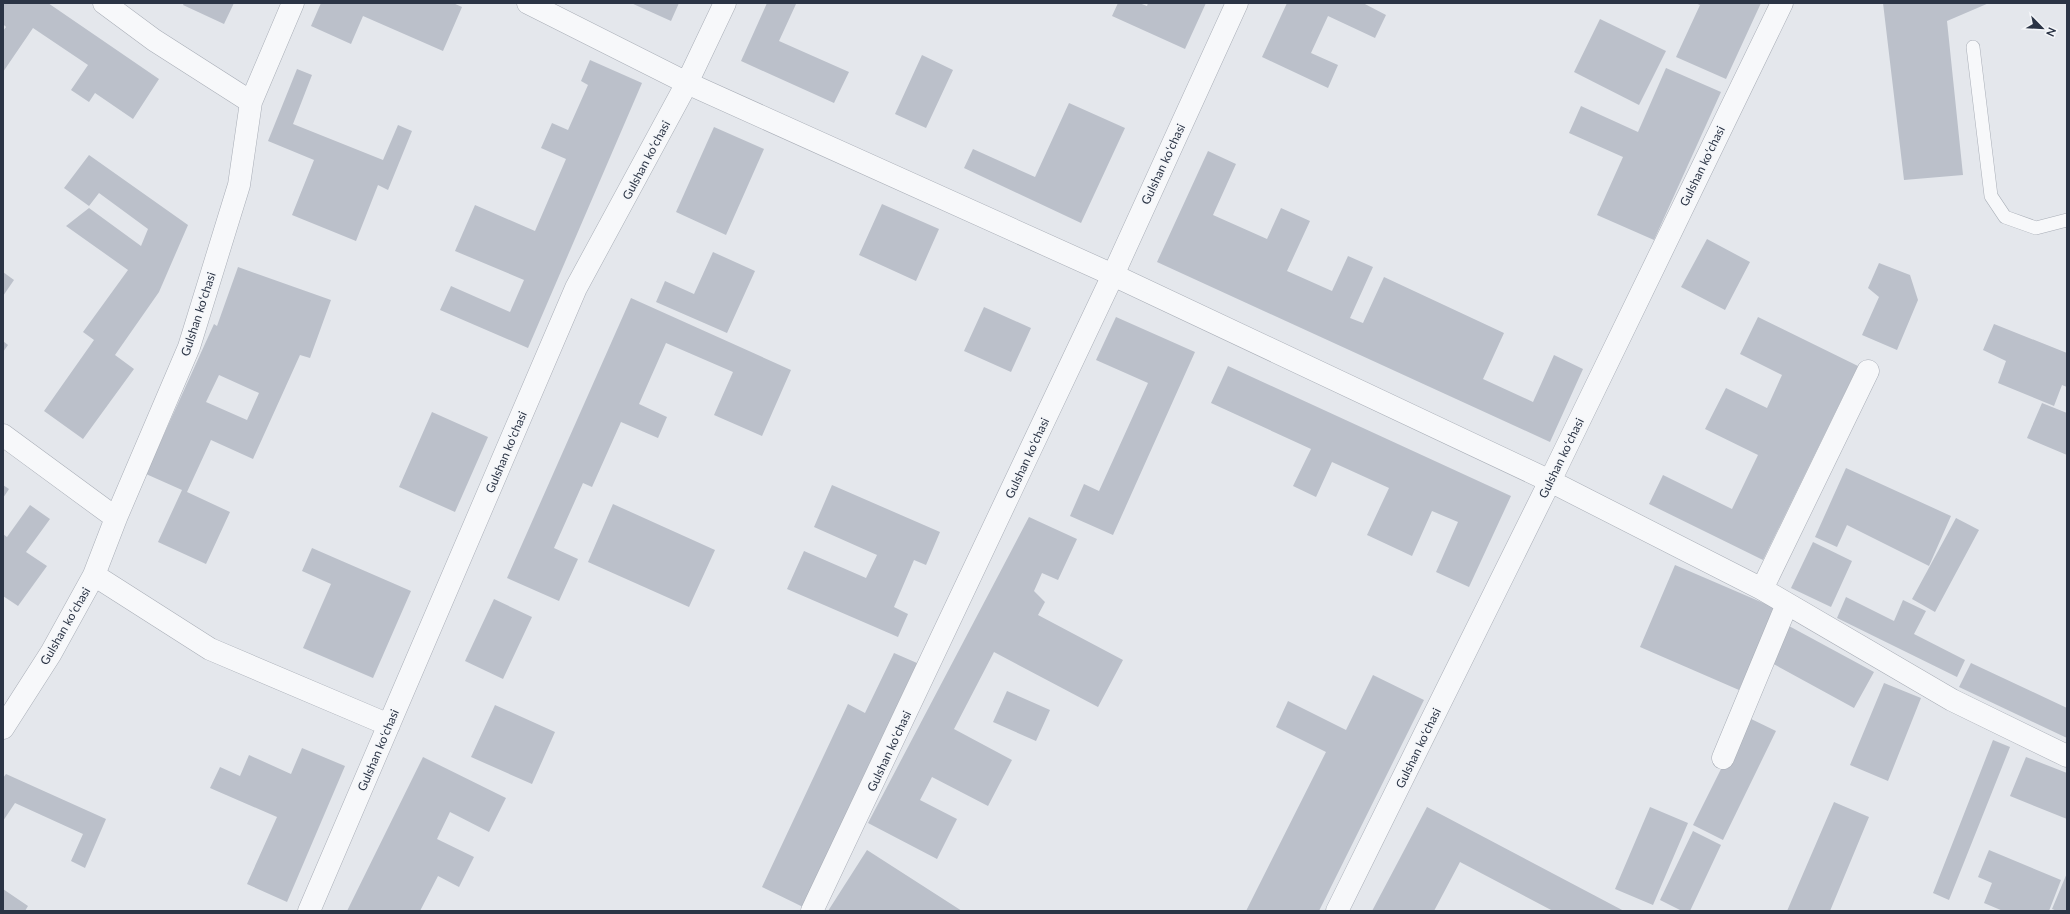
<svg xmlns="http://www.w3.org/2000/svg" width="2070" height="914" viewBox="0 0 2070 914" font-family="Lato,sans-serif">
<rect width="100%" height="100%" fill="#e4e7ec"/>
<!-- building -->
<path fill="#bbc0ca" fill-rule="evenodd" d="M3 3H48L159 79 133 119 95 93 89 102 71 90 88 65 33 28 3 72V31L6 27 3 24Z
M184 3H234L224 24 183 5Z
M321 3H453L462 7 443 51 363 16 351 44 311 26Z
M631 3H679L671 21Z
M767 3 796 4 779 41 849 72 834 103 741 61Z
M1118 3H1139L1147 6 1148 3H1206L1185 49 1112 16Z
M1287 3H1363L1386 15 1375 38 1328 16 1311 53 1338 65 1328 88 1262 57Z
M1695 3H1761L1726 79 1676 57 1700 5Z
M1883 3H1989L1947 21 1963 175 1904 180Z
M1600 19 1666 51 1639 105 1574 72Z
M922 55 953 70 926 128 895 114Z
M590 60 642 83 528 348 440 310 451 286 510 312 524 280 455 251 475 205 535 231 566 159 541 148 552 123 568 130 588 85 581 81Z
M1666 68 1721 92 1654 240 1597 215 1623 157 1569 133 1581 106 1638 132Z
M297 69 312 75 293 124 383 160 398 125 412 131 388 190 378 185 356 241 292 215 314 160 268 141Z
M1069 103 1125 128 1081 223 964 168 973 149 1035 177Z
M714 127 764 149 726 235 676 212Z
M1208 151 1236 164 1213 215 1267 239 1281 208 1310 221 1287 271 1332 291 1348 256 1373 267 1350 318 1363 323 1384 277 1504 333 1483 379 1533 402 1554 355 1583 369 1550 442 1157 262Z
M89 155 188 225 159 292 115 355 134 369 83 439 44 411 94 340 83 332 128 270 66 226 89 208 141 246 148 229 99 193 89 206 64 188Z
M882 204 939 229 916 281 859 255Z
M1707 239 1750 262 1725 310 1681 287Z
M713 252 755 271 727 333 656 302 665 281 694 294Z
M1879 263 1910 275 1918 300 1897 350 1862 335 1879 297 1868 288Z
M238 267 331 300 310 358 300 355 253 459 211 440 187 492 230 512 206 564 158 542 182 490 146 474 214 324 217 326ZM219 375 259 393 247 420 206 402Z
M3 272 14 280 3 296Z
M631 298 791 370 762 436 714 415 733 372 666 343 639 404 667 417 658 438 621 422 592 487 583 483 554 548 578 559 559 601 507 578Z
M984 307 1031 328 1011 372 964 351Z
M1116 317 1195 352 1113 535 1070 516 1084 484 1099 491 1148 383 1096 360Z
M1758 317 1858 366 1763 560 1649 504 1663 475 1732 509 1758 455 1705 429 1726 388 1767 408 1782 375 1740 354Z
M1994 324 2067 353V387L2062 385 2054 406 1998 383 2006 361 1983 350Z
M3 341 8 345 3 352Z
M1228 366 1511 496 1469 587 1436 572 1458 522 1432 511 1412 556 1367 535 1389 488 1332 462 1316 497 1293 486 1311 449 1211 403Z
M2042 403 2067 413V455L2027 438Z
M432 412 488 437 455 512 399 487Z
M1846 468 1951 516 1929 566 1847 525 1837 547 1815 537Z
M3 485 9 489 3 498Z
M832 485 940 532 926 565 914 560 894 607 908 614 898 637 787 589 804 551 866 578 877 555 814 527Z
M613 504 715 550 689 607 588 562Z
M30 505 50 519 26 552 47 566 18 606 3 596V534L7 537Z
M1029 517 1077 539 1058 580 1042 573 1034 591 1045 602 1038 615 1123 660 1098 707 994 652 954 729 1012 760 988 806 932 777 920 800 957 819 937 859 868 823Z
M1956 518 1979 530 1935 612 1912 599Z
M1813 542 1852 561 1831 607 1791 588Z
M312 548 411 591 373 678 303 648 331 584 302 571Z
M1675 565 1775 608 1739 690 1640 647Z
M1846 597 1894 621 1903 600 1926 611 1914 634 1965 660 1957 677 1837 618Z
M494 599 532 617 503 679 465 661Z
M1789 626 1874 672 1854 708 1770 662Z
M894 653 917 663 803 907 762 887 848 704 865 713Z
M1971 663 2067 708V738L1959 687Z
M1373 675 1424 700 1319 911H1246L1326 752 1276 727 1288 701 1346 730Z
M1884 683 1921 698 1888 781 1850 765Z
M1007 691 1050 710 1036 741 993 722Z
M495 705 555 732 532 784 471 757Z
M1747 717 1776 731 1723 840 1693 825Z
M1993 740 2010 747 1949 900 1933 893Z
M302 748 345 766 287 902 247 884 277 817 210 788 220 767 240 776 249 755 291 774Z
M423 757 506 798 489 832 450 812 437 839 474 857 459 887 438 876 420 911H347Z
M2026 757 2067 773V819L2010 796Z
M6 774 106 819 85 868 71 861 83 834 15 803 3 821V778Z
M1834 802 1869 817 1830 911H1787Z
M1427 807 1624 911H1553L1460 862 1434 911H1372Z
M1650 807 1688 823 1653 905 1615 889Z
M1693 831 1721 845 1690 911H1682L1660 900Z
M867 850 962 911H828Z
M1989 850 2061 880 2049 911H2003L1984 903 1992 883 1978 877Z
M2067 873V911H2057L2052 909Z
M3 889 28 906 25 911H3Z"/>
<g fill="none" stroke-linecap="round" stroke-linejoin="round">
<defs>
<path id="service" d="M1973 47 1991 196 2005 217 2036 228 2067 220"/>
<path id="minor" d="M104 3 154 40 251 102
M528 3 687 83 1113 275 1550 481 1762 589 1952 700 2067 756
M3 435 116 518
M94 575 210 649 389 725
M1762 589 1868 371
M3 728 51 653 94 575 116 518 189 347 239 185 251 102 293 3
M1723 758 1787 604
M309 911 576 288 687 83 725 3
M812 911 1113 275 1237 3
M1337 911 1550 481 1782 3"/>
</defs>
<!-- service casing -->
<use href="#service" stroke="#a9aeb7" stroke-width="14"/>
<!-- minor casing -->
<use href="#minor" stroke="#a9aeb7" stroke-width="23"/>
<!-- service -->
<use href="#service" stroke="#f7f8fa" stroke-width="13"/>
<!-- minor -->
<use href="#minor" stroke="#f7f8fa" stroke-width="22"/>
</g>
<g text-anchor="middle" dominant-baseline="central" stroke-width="3" stroke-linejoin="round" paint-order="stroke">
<!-- street labels -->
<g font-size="12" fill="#2b3445" stroke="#f4f6f9">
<text transform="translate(646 160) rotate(-62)">Gulshan koʻchasi</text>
<text transform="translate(1163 164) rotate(-65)">Gulshan koʻchasi</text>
<text transform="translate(1702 166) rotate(-64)">Gulshan koʻchasi</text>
<text transform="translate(198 314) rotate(-72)">Gulshan koʻchasi</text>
<text transform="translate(506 452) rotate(-67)">Gulshan koʻchasi</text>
<text transform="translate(1027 458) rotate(-65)">Gulshan koʻchasi</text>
<text transform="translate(1561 458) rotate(-64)">Gulshan koʻchasi</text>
<text transform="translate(65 626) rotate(-60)">Gulshan koʻchasi</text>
<text transform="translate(1418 748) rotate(-64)">Gulshan koʻchasi</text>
<text transform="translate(378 750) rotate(-67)">Gulshan koʻchasi</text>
<text transform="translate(889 751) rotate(-65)">Gulshan koʻchasi</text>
</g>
</g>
<!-- border -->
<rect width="2070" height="914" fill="none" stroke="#2b3445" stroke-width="8"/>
<!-- north arrow -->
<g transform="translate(2042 28) rotate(114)" stroke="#f4f6f9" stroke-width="3" paint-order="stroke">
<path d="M0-3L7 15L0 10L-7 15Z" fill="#2b3445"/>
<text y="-6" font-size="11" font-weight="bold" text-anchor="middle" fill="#2b3445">N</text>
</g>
</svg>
